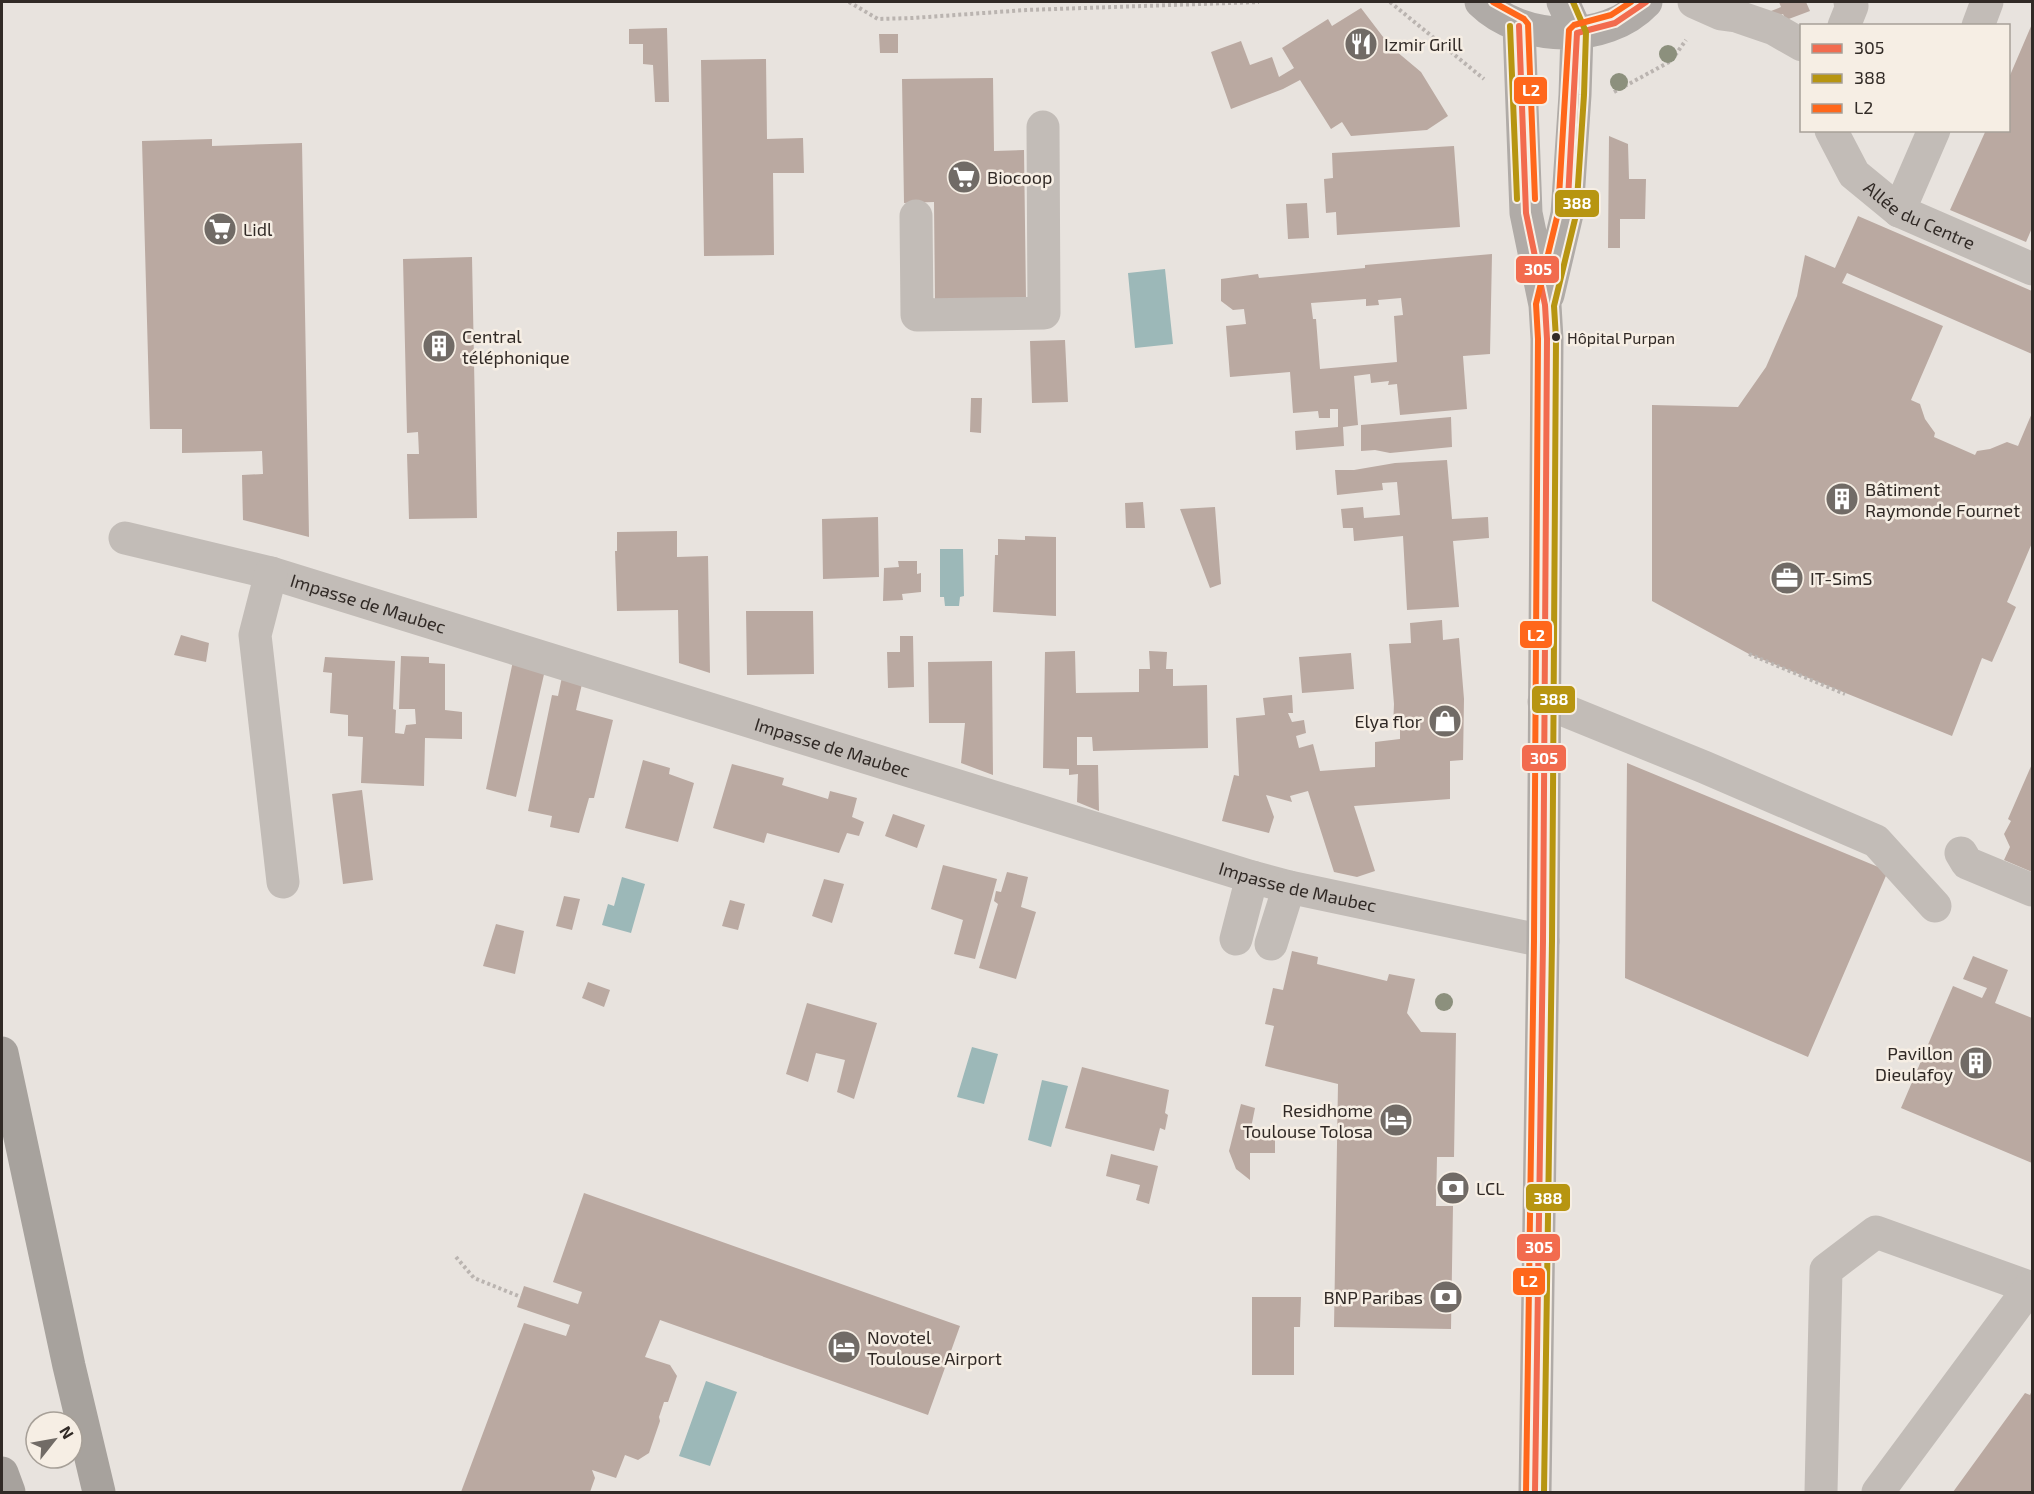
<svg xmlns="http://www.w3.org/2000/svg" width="2034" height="1494" viewBox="0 0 2034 1494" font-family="'Exo 2',sans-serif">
<rect width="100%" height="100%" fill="#e8e3de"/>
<!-- water -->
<path fill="#9cb8b8" d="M1165 269 1173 344 1135 348 1128 273Z
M940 549H963L964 596 960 597 959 606H945L944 597H940Z
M622 877 645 884 631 933 602 925 608 904 614 906Z
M972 1047 998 1054 984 1104 957 1097Z
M1042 1080 1068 1086 1051 1147 1028 1140Z
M706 1381 737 1392 710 1466 679 1456Z"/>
<!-- building -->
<path fill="#baa9a1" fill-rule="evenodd" d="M1779 2H1806L1810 11 1786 20 1783 14 1773 18 1771 11 1781 7Z
M1361 8 1390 46 1421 72 1448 116 1427 130 1351 136 1342 122 1331 129 1300 80 1283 89 1231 109 1211 52 1241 41 1250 65 1272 57 1279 77 1294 68 1282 48 1328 19 1332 26Z
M2032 24V228L2026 242 1950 210 1986 130H2008V80Z
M667 28 669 102H655L653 65 643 64V44H629V29Z
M879 34H898V53H880Z
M766 59 767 139 803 138 804 173H773L774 255 704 256 701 60Z
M993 78 994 151 1024 150 1026 299 935 301 934 202 904 203 902 79Z
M1609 136 1628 144 1629 179H1646L1645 219H1620V248H1608Z
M212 139V146L302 143 309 537 243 520 242 475 263 474 262 451 182 453V429H150L142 141Z
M1454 146 1460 227 1337 235 1336 212 1326 213 1324 179 1333 178 1332 153Z
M1307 203 1309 238 1288 239 1286 204Z
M1858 216 2032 291V354L1847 273 1842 283 1943 326 1911 400 1920 404 1925 419 1935 433 1934 437 1975 455 1977 451 1990 449 2007 442 2018 446 2032 413V543L2007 602 2016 607 1992 662 1982 658 1952 736 1749 654 1652 601V405L1738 407 1766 367 1797 296 1805 255 1835 268Z
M1492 254 1490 354 1463 356 1467 409 1400 415 1397 384 1388 385 1389 381 1371 383 1370 374 1354 376 1358 425 1343 427 1344 446 1296 450 1295 431 1338 427V409H1330V418H1319L1318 411 1293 413 1290 372 1230 377 1226 326 1246 324 1244 309 1233 310 1221 301V279L1258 274 1259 278 1365 268V265ZM1401 298 1403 315 1394 316 1397 362 1320 369 1316 319H1313L1311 303 1366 299V306L1379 305 1378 300Z
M472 257 477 518 409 519 407 454H419L418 432 407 433 403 259Z
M1065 340 1068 402 1032 403 1030 341Z
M971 398H982L981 433 970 432Z
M1451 417 1452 447 1390 453 1375 450 1361 451V425Z
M1447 460 1452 519 1488 517 1489 538 1453 541 1459 607 1407 610 1403 536 1354 541 1353 528H1343L1341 509 1363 507 1364 518 1400 515 1397 482 1382 483 1383 490 1337 495 1335 470H1354L1395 463Z
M1143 502 1145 528H1126L1125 503Z
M1215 507 1221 584 1210 588 1180 509Z
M878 517 879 577 823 579 822 519Z
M677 531V557L708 556 710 673 679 663 678 610 617 611 615 551H617V532Z
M1025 536 1056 537V616L993 612 995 555H998V539L1025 540Z
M898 561H917V574L921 573V592L902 594 903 600 883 601 884 568 899 567Z
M746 611H813L814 674 747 675Z
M1442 620 1443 640 1459 638 1464 699 1463 760 1450 761V799L1354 806 1375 871 1357 877 1334 872 1308 791 1290 796 1292 802 1266 795 1274 817 1269 833 1222 821 1234 775 1239 776 1236 718 1265 715 1263 698 1292 695 1293 713H1288L1292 722 1304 720 1306 733 1296 736 1299 748 1313 744 1320 771 1375 767V742L1400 739V728H1393L1394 704 1389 644 1411 643 1410 623Z
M181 635 209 643 206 662 174 655Z
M900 636H913L914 687 888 688 887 652H900Z
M1075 651 1076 693 1139 692V669H1150L1149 651 1167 652 1166 669H1173V686L1207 685 1208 748 1093 751 1092 737H1077V765H1098L1099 811 1077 802 1078 774 1069 775V769L1043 768 1045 652Z
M1351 653 1354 689 1302 693 1299 657Z
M401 656 429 657V663L445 664V710L462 712V739L425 738 424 786 361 783 363 737 348 736V715L330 713 332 673 323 672 325 657 395 661 393 709 396 710 395 733 404 734 406 725 416 724 415 709H399Z
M513 661 545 670 516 797 486 789Z
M992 661 993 775 961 763 965 723H929L928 662Z
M562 677 582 684 576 710 613 720 594 798H589L579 833 550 827 552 816 528 811 552 695 558 696Z
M643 760 670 768 669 774 694 783 678 842 625 828Z
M1627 763 1888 871 1808 1057 1625 978Z
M732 764 784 778 782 785 828 799 830 791 857 798 852 817 864 822 859 836 847 833 839 853 767 833 764 843 713 828Z
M2032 764V872L2004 860 2010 847 2004 834 2011 821 2008 819Z
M362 790 373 880 343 884 332 794Z
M893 814 925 825 917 848 885 836Z
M943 865 997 879 975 959 954 954 963 920 931 909Z
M1007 872 1028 877 1021 907 1036 912 1016 979 979 968 998 904 994 901 996 891 1001 892Z
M824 879 844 884 832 923 812 916Z
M564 896 580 899 572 930 556 926Z
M730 900 745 904 738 930 722 926Z
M496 924 524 931 515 974 483 966Z
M1292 951 1318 957 1317 964 1387 981 1389 974 1415 979 1407 1013 1421 1032 1456 1033 1454 1157H1437L1436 1206H1453L1451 1329 1334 1327 1338 1084 1265 1066 1274 1026 1265 1024 1273 988 1283 990Z
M1973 956 2008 970 1995 1003 2032 1018V1163L1901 1108 1953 986 1982 998 1987 988 1963 979Z
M588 982 610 990 604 1007 582 998Z
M807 1003 877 1023 854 1099 837 1092 845 1060 816 1053 808 1082 786 1074Z
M1082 1067 1169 1090 1165 1113 1168 1115 1165 1130 1160 1128 1154 1151 1065 1128Z
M1241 1104 1255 1108 1250 1133H1275V1153H1250V1180L1236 1169 1229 1151Z
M1111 1154 1158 1166 1149 1204 1136 1200 1140 1185 1106 1176Z
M584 1193 960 1326 928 1415 660 1320 645 1357 670 1365 677 1376 668 1402H664L659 1417 660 1421 649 1453 638 1460 625 1455 616 1478 592 1470 595 1478 590 1492H461L524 1323 566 1336 570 1325 517 1307 524 1286 578 1304 582 1292 553 1282Z
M1252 1297H1301L1300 1327H1294V1375H1252Z
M2032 1390V1492H1953L2025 1393 2030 1395Z"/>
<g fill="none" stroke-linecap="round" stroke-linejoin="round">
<!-- path -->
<path stroke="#bab4b0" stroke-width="4" stroke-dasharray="3 3" stroke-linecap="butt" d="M849 2 878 19 913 18 1026 10 1259 2
M1390 2 1484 79
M1614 92 1671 61 1686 40
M1749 654 1845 694
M456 1257 474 1278 521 1297"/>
<!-- minor -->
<g stroke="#c2bcb7" stroke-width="33">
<path d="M1694 2 1721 14 1736 16 1774 29 1802 45"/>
<path d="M1844 26 1852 6 1850 2"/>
<path d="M1978 26 1987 2"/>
<path id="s1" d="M1831 130 1854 174 1899 211 2032 269"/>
<path d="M1899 211 1934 130"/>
<path d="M916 216 917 315 1044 313 1043 127"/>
<path id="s2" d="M125 538 271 573 1252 877 1289 887 1543 941"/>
<path d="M271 573 255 635 283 882"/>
<path d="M1544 702 1704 767 1876 841 1935 906"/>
<path d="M1961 853 1967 863 2032 890"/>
<path d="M1236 939 1252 877"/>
<path d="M1271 944 1289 887"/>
<path d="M1821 1492 1826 1270 1876 1232 2032 1288"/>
<path d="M1878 1492 2030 1287"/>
</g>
<!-- major -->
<path stroke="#b0aba7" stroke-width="33" d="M1481 2C1522 42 1605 45 1646 2
M1519 26 1526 213 1545 305 1547 339 1543 941 1535 1492
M1548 295 1567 214 1575 95 1577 33 1563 2"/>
<!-- highway -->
<path stroke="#a7a29d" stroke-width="33" d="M2 1053 69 1366 99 1492
M2 1473 9 1492"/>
<defs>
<path id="bus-1" d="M1519 26 1526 213 1545 305 1547 339 1543 941 1535 1492
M1577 33 1615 23 1646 2
M1568 199 1577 33"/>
<path id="bus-2" d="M1510 26 1517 199
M1544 1492 1552 941 1556 339 1554 306 1576 215 1584 95 1586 32 1573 2"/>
<path id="bus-3" d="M1493 2 1524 19 1528 24 1535 199
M1526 1492 1534 941 1538 339 1536 304 1558 213 1569 30 1574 25 1611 15 1631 2"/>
</defs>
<!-- bus-1 casing -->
<use href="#bus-1" stroke="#f6eee4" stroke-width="10"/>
<!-- bus-2 casing -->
<use href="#bus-2" stroke="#f6eee4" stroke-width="10"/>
<!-- bus-3 casing -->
<use href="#bus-3" stroke="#f6eee4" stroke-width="10"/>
<!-- bus-1 -->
<use href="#bus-1" stroke="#f26b4e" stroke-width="6"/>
<!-- bus-2 -->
<use href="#bus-2" stroke="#b79511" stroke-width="6"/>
<!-- bus-3 -->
<use href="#bus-3" stroke="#ff671b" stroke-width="6"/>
</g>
<!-- trees -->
<g fill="#8c907d">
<circle cx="1668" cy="54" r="9"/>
<circle cx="1619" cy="82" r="9"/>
<circle cx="1444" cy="1002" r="9"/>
</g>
<!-- icons -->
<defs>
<symbol id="restaurant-disc" viewBox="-11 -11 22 22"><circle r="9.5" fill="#716b66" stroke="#f6eee4"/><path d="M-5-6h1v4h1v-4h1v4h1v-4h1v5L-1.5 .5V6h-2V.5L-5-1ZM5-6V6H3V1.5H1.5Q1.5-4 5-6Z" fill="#fff"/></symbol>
<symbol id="supermarket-disc" viewBox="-11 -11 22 22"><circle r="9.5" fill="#716b66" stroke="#f6eee4"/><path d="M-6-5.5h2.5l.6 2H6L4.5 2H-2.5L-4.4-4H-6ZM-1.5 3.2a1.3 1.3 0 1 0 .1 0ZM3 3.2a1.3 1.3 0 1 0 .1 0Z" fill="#fff"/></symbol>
<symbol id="building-disc" viewBox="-11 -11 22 22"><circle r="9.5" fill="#716b66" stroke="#f6eee4"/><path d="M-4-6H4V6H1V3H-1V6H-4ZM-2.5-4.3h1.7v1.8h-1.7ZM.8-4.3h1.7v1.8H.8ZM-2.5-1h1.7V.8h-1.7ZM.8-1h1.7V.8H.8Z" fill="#fff"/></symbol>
<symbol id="office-disc" viewBox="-11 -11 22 22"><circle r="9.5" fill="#716b66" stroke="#f6eee4"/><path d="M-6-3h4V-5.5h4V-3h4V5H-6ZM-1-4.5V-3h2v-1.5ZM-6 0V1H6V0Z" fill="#fff"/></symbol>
<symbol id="shop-disc" viewBox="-11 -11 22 22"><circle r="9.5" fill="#716b66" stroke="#f6eee4"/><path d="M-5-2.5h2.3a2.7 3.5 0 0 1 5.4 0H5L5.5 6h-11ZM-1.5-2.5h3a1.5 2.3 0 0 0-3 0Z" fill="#fff"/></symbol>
<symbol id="hotel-disc" viewBox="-11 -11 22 22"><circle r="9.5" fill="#716b66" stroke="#f6eee4"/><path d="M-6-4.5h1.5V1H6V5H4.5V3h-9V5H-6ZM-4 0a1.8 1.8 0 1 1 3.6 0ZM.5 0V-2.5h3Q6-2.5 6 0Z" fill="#fff"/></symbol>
<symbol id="bank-disc" viewBox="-11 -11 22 22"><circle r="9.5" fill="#716b66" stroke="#f6eee4"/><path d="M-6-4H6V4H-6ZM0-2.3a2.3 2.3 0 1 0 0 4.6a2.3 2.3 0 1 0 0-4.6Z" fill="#fff"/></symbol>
</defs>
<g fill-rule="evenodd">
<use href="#restaurant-disc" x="1342" y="25" width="38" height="38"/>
<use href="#supermarket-disc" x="945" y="158" width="38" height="38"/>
<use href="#supermarket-disc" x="201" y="210" width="38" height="38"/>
<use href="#building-disc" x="420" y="327" width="38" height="38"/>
<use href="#building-disc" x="1823" y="480" width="38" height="38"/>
<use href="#office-disc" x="1768" y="559" width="38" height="38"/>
<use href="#shop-disc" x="1426" y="702" width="38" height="38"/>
<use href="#building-disc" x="1957" y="1044" width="38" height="38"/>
<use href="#hotel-disc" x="1377" y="1101" width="38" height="38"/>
<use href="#bank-disc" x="1434" y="1169" width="38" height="38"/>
<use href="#bank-disc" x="1427" y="1278" width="38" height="38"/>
<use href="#hotel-disc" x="825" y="1328" width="38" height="38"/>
</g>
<!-- markers -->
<circle fill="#312a26" stroke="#f6eee4" stroke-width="2" cx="1556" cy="337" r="5"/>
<g text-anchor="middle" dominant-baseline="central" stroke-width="5" stroke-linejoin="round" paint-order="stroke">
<!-- bus labels -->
<g font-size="16" fill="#312a26" stroke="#f6eee4" text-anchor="start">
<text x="1567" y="337">Hôpital Purpan</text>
</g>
<!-- poi labels -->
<g font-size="18" fill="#312a26" stroke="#f6eee4" text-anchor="start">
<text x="1384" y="44">Izmir Grill</text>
<text x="987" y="177">Biocoop</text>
<text x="243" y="229">Lidl</text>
<text x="462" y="336">Central<tspan x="462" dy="21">téléphonique</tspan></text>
<text x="1865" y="489">Bâtiment<tspan x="1865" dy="21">Raymonde Fournet</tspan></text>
<text x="1810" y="578">IT-SimS</text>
<text x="1422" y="721" text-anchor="end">Elya flor</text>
<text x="1953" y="1053" text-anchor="end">Pavillon<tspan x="1953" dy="21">Dieulafoy</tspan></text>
<text x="1373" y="1110" text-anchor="end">Residhome<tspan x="1373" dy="21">Toulouse Tolosa</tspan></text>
<text x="1476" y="1188">LCL</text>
<text x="1423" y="1297" text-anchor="end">BNP Paribas</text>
<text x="867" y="1337">Novotel<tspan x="867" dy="21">Toulouse Airport</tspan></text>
</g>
<!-- street labels -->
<g font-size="18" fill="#312a26" stroke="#f6eee4">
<text stroke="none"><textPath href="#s1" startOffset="128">Allée du Centre</textPath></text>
<text stroke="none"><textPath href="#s2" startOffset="252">Impasse de Maubec</textPath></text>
<text stroke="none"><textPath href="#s2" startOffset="738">Impasse de Maubec</textPath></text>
<text stroke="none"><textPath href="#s2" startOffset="1224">Impasse de Maubec</textPath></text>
</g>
</g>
<g stroke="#f6eee4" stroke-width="2">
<rect x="1513" y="76" width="35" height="29" rx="6" fill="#ff671b"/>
<rect x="1554" y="189" width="46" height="29" rx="6" fill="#b79511"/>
<rect x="1515" y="255" width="45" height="29" rx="6" fill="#f26b4e"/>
<rect x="1519" y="620" width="34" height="29" rx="6" fill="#ff671b"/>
<rect x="1531" y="685" width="45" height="29" rx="6" fill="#b79511"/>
<rect x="1521" y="744" width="46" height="28" rx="6" fill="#f26b4e"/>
<rect x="1525" y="1183" width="46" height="29" rx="6" fill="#b79511"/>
<rect x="1516" y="1233" width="45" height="29" rx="6" fill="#f26b4e"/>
<rect x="1512" y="1267" width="34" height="29" rx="6" fill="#ff671b"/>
</g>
<g font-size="16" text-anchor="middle" font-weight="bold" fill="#fff">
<text x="1531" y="96">L2</text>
<text x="1577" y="209">388</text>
<text x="1538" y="275">305</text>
<text x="1536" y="641">L2</text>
<text x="1554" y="705">388</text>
<text x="1544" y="764">305</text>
<text x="1548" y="1204">388</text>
<text x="1539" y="1253">305</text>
<text x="1529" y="1287">L2</text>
</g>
<!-- border -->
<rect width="2034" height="1494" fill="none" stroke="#312a26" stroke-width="6"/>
<!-- legend -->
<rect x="1800" y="24" width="210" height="108" fill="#f6eee4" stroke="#a7a098" stroke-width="1.5"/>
<rect x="1812" y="44" width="30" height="9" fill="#f26b4e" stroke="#a7a098" stroke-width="1.5"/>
<text x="1854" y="54" font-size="18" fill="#312a26">305</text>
<rect x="1812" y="74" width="30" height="9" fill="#b79511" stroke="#a7a098" stroke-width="1.5"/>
<text x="1854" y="84" font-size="18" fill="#312a26">388</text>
<rect x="1812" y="104" width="30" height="9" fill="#ff671b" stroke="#a7a098" stroke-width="1.5"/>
<text x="1854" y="114" font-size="18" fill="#312a26">L2</text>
<!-- north arrow -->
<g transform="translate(54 1440) rotate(59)"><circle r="28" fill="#f6eee4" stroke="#a7a098" stroke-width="1.5"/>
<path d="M0-4.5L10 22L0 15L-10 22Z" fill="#716b66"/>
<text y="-9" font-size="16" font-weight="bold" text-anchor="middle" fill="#312a26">N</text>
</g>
</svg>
